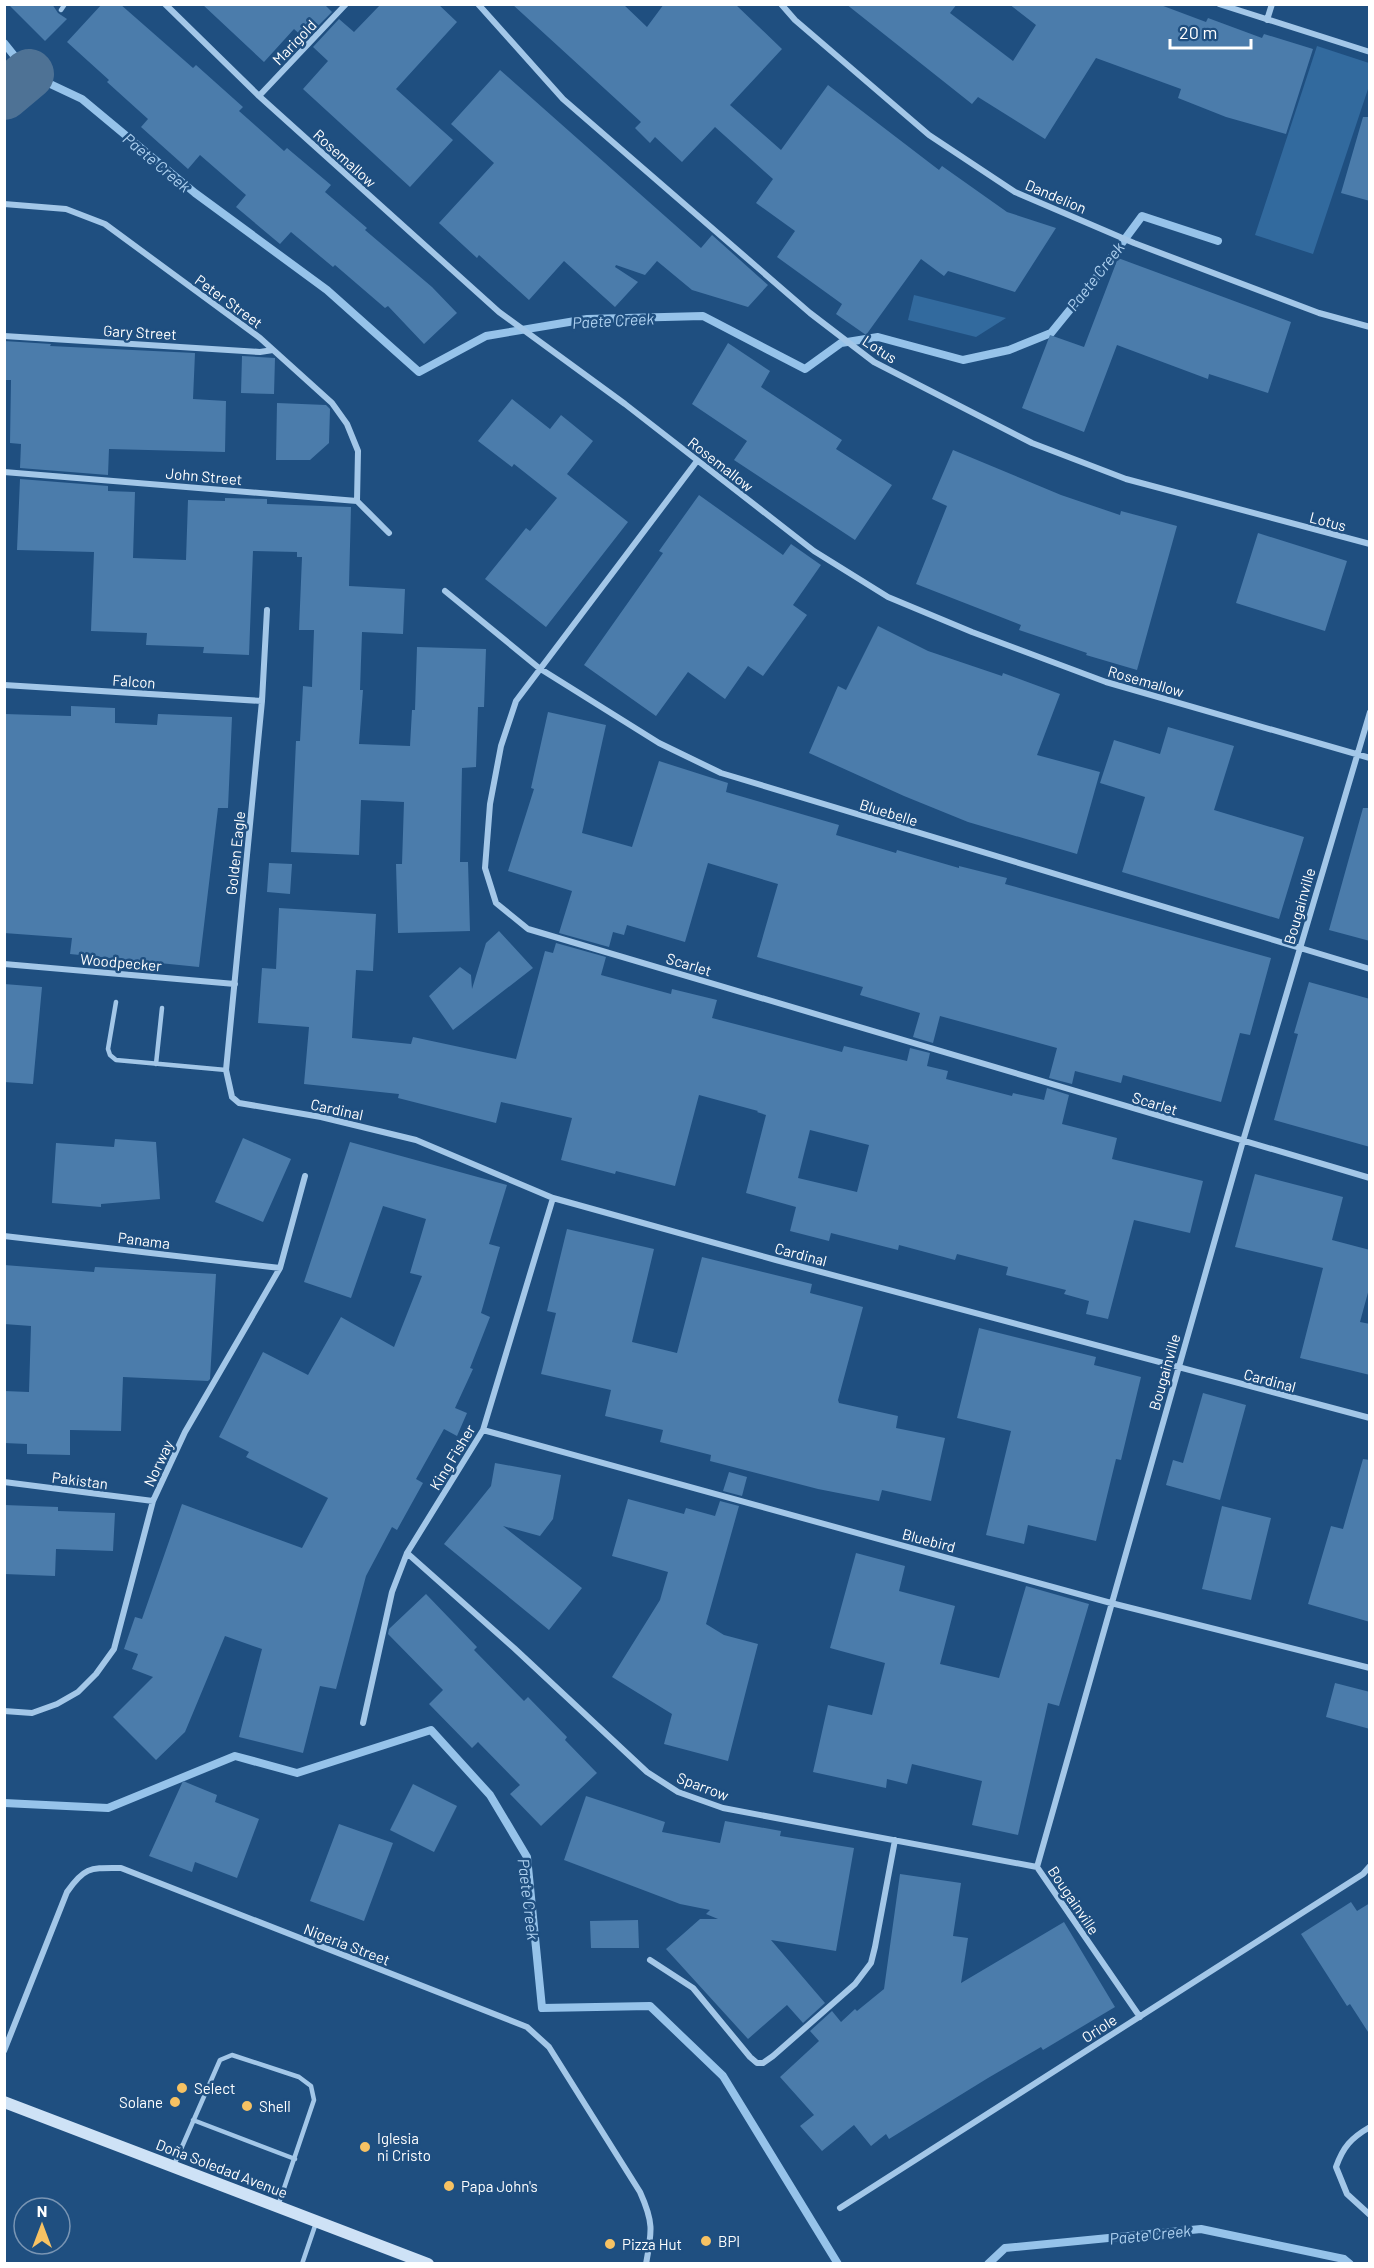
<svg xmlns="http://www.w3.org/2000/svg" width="1374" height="2268" viewBox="0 0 1374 2268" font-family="Barlow,sans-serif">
<rect width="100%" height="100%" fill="#1f4f80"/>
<!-- green -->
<path fill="#326a9e" d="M1317 46 1369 63 1370 83 1313 254 1255 235Z
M914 295 1006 318 976 337 908 320Z"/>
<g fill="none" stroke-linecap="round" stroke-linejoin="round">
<!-- stream -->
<path stroke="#96c3ea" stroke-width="8" d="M4 43 29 74 82 99 195 193 327 290 419 372 486 336 587 319 703 316 805 369 841 343 878 337 963 360 1009 350 1051 333 1099 274 1142 216 1218 241
M4 1803 108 1808 235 1756 297 1773 431 1730 490 1795 527 1857 542 2008 650 2006 723 2076 838 2264
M988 2264 1005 2248 1201 2229 1344 2259 1350 2264"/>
<!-- river -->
<path stroke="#4e7295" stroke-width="50" d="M4 95 29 74"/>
</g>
<!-- building -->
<path fill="#4b7cab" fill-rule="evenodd" d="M8 4H52L58 13 67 19 45 41Z
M102 4H120L193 68 196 65 243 107 239 111 284 151 287 148 331 185 325 192 367 228 365 230 432 287 457 313 424 344 388 306 385 308 335 265 333 267 291 232 280 244 236 207 246 195 200 155 188 169 141 127 148 119 107 82 109 80 67 42Z
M202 4H324L332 12 305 39 294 29 264 62Z
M381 4H438L457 22 396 89 453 140 410 187 303 89 328 61 313 47 339 19 354 32Z
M512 4H623L647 27 664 4H735L782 49 730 105 781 150 828 85 939 170 942 166 1007 212 1056 228 1015 292 948 271 944 276 921 259 866 335 836 314 842 304 777 257 795 231 756 203 773 179 715 127 682 162 655 137 650 143 635 128 641 122Z
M846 4H957L950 13 1013 61 1036 25 1009 4H1158L1206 22 1208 18 1262 38 1264 34 1313 49 1286 134 1226 117 1178 98 1181 89 1096 58 1045 139 978 97 972 104Z
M500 70 701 248 712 235 768 285 748 307 692 290 657 261 645 275 616 265 615 267 638 282 615 307 564 261 529 300 479 255 477 258 439 223 494 163 451 124Z
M1363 117H1370V201L1341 193Z
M1118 258 1291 322 1268 393 1209 374 1208 379 1117 345 1084 432 1022 408 1050 335 1084 347Z
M4 341 51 344 50 346 195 353 193 399 226 401 225 452 109 449 108 475 20 468 21 444 10 443 11 380H4Z
M728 343 770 371 761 387 842 440 836 449 892 485 855 540 734 460 747 441 692 404Z
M242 356 275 358 274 394 241 393Z
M512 399 550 429 561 415 593 441 567 474 628 522 546 627 485 579 526 528 530 531 557 498 514 464 512 467 478 441Z
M277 403 326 405 330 409 329 443 310 460H276Z
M953 450 1061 495 1120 515 1121 511 1177 526 1137 670 1086 655 1087 653 1019 630 1021 625 916 584 947 506 932 499Z
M20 479 108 486V491L135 492 133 558 186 560 188 500 225 501V498L267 499V504L351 507 349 586 405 589 403 634 362 632 360 690H363L359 744 410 746 412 710H415L417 647 486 649 484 707H478L476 767 462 768 460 862H468L470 931 398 933 396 864H402L404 802 361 800 359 855 291 852 296 741H300L303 686 312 687 314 630H299L302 557H297V552L253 551 249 655 203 653 204 647 146 645 147 633 91 631 94 552 17 550Z
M699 495 783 555 791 544 821 565 793 605 807 615 763 676 748 666 725 699 688 672 656 716 584 665 663 553 659 551Z
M1258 533 1347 561 1325 631 1236 603Z
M878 626 928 651 1002 676 1003 673 1060 694 1037 755 1100 772 1077 854 968 822 904 796 809 753 838 686 846 690Z
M71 706 115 708V723L157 725 158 714 232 717 228 808H218L199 967 70 954 72 938 4 933V714L71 716Z
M548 712 606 725 582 833 632 847 659 761 728 783 726 792 839 825 836 835 896 853 897 850 959 868V866L1007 878 1005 884 1271 958 1250 1035 1240 1033 1221 1102 1123 1075 1121 1083 1075 1071 1072 1084 1049 1078 1057 1048 940 1016 933 1043 913 1037 920 1013 860 995 863 987 757 957 778 884 708 863 685 942 627 925 624 935 613 932 609 947 559 933 572 891 508 871 534 789 531 788Z
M1168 727 1234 746 1214 810 1304 837 1279 919 1122 872 1145 797 1100 783 1114 740 1160 754Z
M1363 808H1370V941L1329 930Z
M269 863 292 864 290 894 267 892Z
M279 908 376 914 373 971 356 970 352 1038 411 1044 413 1037 516 1059 545 951 553 953 556 943 606 957 601 975 671 994 672 989 717 1000 712 1018 842 1052 844 1046 907 1061 910 1048 930 1053 927 1066 948 1071 946 1079 1012 1096 1013 1093 1044 1100 1047 1088 1069 1095 1062 1124 1117 1138 1112 1159 1203 1181 1190 1233 1134 1220 1108 1319 1086 1314 1089 1301 1064 1294 1066 1290 1006 1275 1008 1267 957 1254 955 1260 899 1245 898 1250 831 1233 829 1241 790 1231 796 1207 746 1193 766 1115 757 1112 758 1111 699 1095 675 1186 616 1171 615 1174 561 1160 572 1118 501 1102 496 1123 398 1098 399 1094 304 1084 309 1027 258 1023 262 968 276 969ZM810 1130 869 1145 857 1192 798 1178Z
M499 931 533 968 453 1030 429 996 460 967 471 975 472 989 486 943Z
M1309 982 1370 999V1147L1274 1120 1298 1034 1294 1033Z
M4 984 42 987 33 1084 4 1082Z
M243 1138 291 1159 263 1222 215 1202Z
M115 1139 156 1142 160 1199 101 1204V1207L52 1203 56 1143 114 1147Z
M350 1142 507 1185 489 1244 500 1247 481 1313 490 1317 470 1368 473 1369 455 1408 467 1413 457 1436 444 1429 416 1479 423 1483 397 1530 392 1527 366 1576 336 1689 320 1686 303 1753 239 1737 262 1649 225 1636 185 1732 156 1760 113 1717 153 1677 132 1669 138 1654 124 1649 135 1617 142 1619 182 1504 302 1548 328 1498 246 1457 249 1452 219 1437 263 1352 308 1375 341 1317 394 1347 422 1276 410 1273 426 1219 383 1206 351 1298 304 1282Z
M1255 1174 1343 1197 1332 1240 1370 1250V1285L1360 1322 1370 1324V1375L1300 1358 1323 1268 1235 1247Z
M567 1229 654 1249 632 1342 677 1353 702 1257 812 1284 810 1293 863 1307 838 1400 839 1403 898 1416 896 1428 945 1438 931 1501 882 1490 879 1501 818 1489 710 1461 711 1455 660 1442 663 1430 605 1416 611 1390 541 1374 556 1313 547 1311Z
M4 1265 94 1272 95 1267 216 1274 210 1379 208 1381 123 1377 121 1431 70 1430V1455L27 1454V1444L4 1443V1391L29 1392 31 1326 4 1324Z
M979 1328 1096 1357 1094 1365 1141 1377 1121 1460 1116 1459 1096 1541 1028 1525 1024 1544 986 1535 1011 1431 957 1418Z
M1203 1393 1246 1405 1220 1500 1166 1485 1173 1460 1183 1463Z
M1363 1459 1370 1460V1622L1308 1604 1331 1526 1343 1529Z
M495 1463 561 1475 553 1519 540 1536 503 1526 582 1588 549 1630 444 1544 491 1486Z
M729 1472 747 1477 742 1496 723 1491Z
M628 1499 684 1514 686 1508 715 1516 720 1501 739 1506 706 1624 724 1635 758 1644 728 1761 664 1744 672 1714 612 1677 660 1600 668 1572 612 1556Z
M4 1505 58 1507V1511L115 1513 113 1551 56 1549 55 1576 4 1574Z
M1222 1506 1271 1518 1251 1600 1202 1589Z
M856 1553 905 1566 899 1591 955 1606 940 1664 999 1678 1026 1586 1089 1604 1059 1706 1048 1703 1018 1835 972 1825 982 1781 912 1764 907 1784 887 1779 886 1788 813 1772 828 1705 872 1715 885 1663 830 1648Z
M426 1594 477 1647 474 1650 524 1701 528 1697 567 1737 565 1740 597 1773 541 1826 510 1794 520 1785 478 1742 472 1748 429 1704 443 1690 388 1634 389 1629Z
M1335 1683 1370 1692V1729L1326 1717Z
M183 1781 217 1795 215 1802 259 1819 237 1878 195 1862 192 1872 149 1856Z
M413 1784 457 1806 434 1852 390 1830Z
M586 1796 665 1822 662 1832 720 1843 725 1821 781 1831 780 1836 854 1848 836 1951 771 1940 825 2003 803 2023 787 2005 748 2039 666 1949 700 1919H718L706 1914 710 1910 680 1904 564 1860Z
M339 1824 393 1843 364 1921 310 1901Z
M900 1874 961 1883 953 1936 968 1938 961 1983 1064 1922 1115 2007 1043 2050 1041 2047 988 2078 889 2139 886 2134 871 2146 854 2125 822 2151 800 2126 814 2115 780 2077 819 2041 810 2031 832 2011 841 2022 855 2009 857 2011 884 1989Z
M1351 1902 1357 1911 1370 1903V2035L1350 2004 1347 2006 1301 1934Z
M638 1920 639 1948H591L590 1921Z"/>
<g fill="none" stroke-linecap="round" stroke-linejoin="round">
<!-- lane -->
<path stroke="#a3c7e8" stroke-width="4.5" d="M61 10 65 4
M116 1002 108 1049 110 1055 116 1060 226 1070
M156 1064 162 1008
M193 2120 295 2159
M174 2165 220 2060 232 2055 299 2077 311 2086 314 2100 278 2206
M302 2264 316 2223"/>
<!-- street -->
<path stroke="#a3c7e8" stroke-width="6" d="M165 4 259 96 499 312 625 404 814 551 888 597 972 632 1106 682 1370 758
M478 4 563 99 810 313 874 362 1032 443 1126 479 1370 544
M781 4 795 20 929 135 1015 192 1134 243 1319 313 1370 327
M1219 4 1370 52
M1267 20 1272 4
M259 96 346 4
M4 204 66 209 105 224 260 338 332 403 347 424 358 451 357 501
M4 336 260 352 273 350
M697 461 516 701 501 746 490 804 485 868 496 903 528 929 1370 1178
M4 472 357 501 389 533
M445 591 539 668 659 743 721 773 1370 969
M267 610 262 701 226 1070 232 1097 239 1103 321 1117 416 1140 553 1198 776 1260 1370 1418
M4 685 262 701
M4 964 235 984
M4 1236 280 1268
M483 1430 1111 1603 1370 1668
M4 1482 153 1501
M407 1553 514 1648 647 1772 678 1792 723 1808 1037 1867
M4 1711 32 1713 57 1704 78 1692 96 1674 114 1649 153 1501 185 1432 280 1268 305 1176
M363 1723 392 1592 407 1553 483 1430 553 1198
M650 1960 693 1988 750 2057 757 2063H763L773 2056 855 1984 871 1963 875 1947 895 1840
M1140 2017 1037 1867 1243 1141 1370 712
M4 2051 67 1892C85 1866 91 1868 121 1868L527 2027 549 2047 640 2192C654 2223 652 2231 646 2264
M1370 2127C1351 2138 1343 2147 1336 2167L1347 2194 1370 2215
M840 2208 1363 1874 1370 1866"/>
<!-- secondary -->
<path stroke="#cee2f6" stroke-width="12" d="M4 2102 428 2264"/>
</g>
<!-- markers -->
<g fill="#f7c263" stroke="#1f4f80" stroke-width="2">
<circle cx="182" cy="2088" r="6"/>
<circle cx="175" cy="2102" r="6"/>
<circle cx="247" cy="2106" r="6"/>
<circle cx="365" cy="2147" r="6"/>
<circle cx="449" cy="2186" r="6"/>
<circle cx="706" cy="2241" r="6"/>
<circle cx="610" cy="2244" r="6"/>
</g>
<g text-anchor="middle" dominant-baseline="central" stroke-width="5" stroke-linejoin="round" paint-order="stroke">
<!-- street labels -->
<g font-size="15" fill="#fff" stroke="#1f4f80">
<text transform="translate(294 42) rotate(-46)">Marigold</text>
<text transform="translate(345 158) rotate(42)">Rosemallow</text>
<text transform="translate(1056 196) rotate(23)">Dandelion</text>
<text transform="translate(229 301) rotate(36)">Peter Street</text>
<text transform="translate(140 332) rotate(3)">Gary Street</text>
<text transform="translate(880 349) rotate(33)">Lotus</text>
<text transform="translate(721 464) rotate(38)">Rosemallow</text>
<text transform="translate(204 476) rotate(5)">John Street</text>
<text transform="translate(1328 521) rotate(15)">Lotus</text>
<text transform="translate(134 681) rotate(4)">Falcon</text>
<text transform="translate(1146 681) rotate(16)">Rosemallow</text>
<text transform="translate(889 812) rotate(17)">Bluebelle</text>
<text transform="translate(235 853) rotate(-84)">Golden Eagle</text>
<text transform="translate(1299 906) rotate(-74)">Bougainville</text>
<text transform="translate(121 962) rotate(5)">Woodpecker</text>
<text transform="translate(689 964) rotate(17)">Scarlet</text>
<text transform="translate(1155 1103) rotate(17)">Scarlet</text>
<text transform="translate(337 1109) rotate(12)">Cardinal</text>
<text transform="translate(144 1240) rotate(7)">Panama</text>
<text transform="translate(801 1254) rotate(15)">Cardinal</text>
<text transform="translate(1164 1372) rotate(-74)">Bougainville</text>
<text transform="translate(1270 1380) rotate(15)">Cardinal</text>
<text transform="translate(452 1457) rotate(-59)">King Fisher</text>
<text transform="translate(158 1463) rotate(-65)">Norway</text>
<text transform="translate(80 1480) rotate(7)">Pakistan</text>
<text transform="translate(929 1540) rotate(15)">Bluebird</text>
<text transform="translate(703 1786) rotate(21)">Sparrow</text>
<text transform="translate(1074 1900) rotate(56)">Bougainville</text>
<text transform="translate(347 1944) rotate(21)">Nigeria Street</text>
<text transform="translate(1099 2028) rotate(-33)">Oriole</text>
<text transform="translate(222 2168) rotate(21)">Doña Soledad Avenue</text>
</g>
<!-- poi labels -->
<g font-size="15" fill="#fff" stroke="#1f4f80" text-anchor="start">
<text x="194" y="2088">Select</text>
<text x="163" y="2102" text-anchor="end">Solane</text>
<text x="259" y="2106">Shell</text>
<text x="377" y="2138">Iglesia<tspan x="377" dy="17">ni Cristo</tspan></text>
<text x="461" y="2186">Papa John's</text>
<text x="718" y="2241">BPI</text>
<text x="622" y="2244">Pizza Hut</text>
</g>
<!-- water labels -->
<g font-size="16" font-style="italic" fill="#aed1f0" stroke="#1f4f80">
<text transform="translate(157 162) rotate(40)">Paete Creek</text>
<text transform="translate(1095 276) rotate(-52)">Paete Creek</text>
<text transform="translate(613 320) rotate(-3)">Paete Creek</text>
<text transform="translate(529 1899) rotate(83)">Paete Creek</text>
<text transform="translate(1150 2234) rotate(-6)">Paete Creek</text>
</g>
</g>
<!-- border -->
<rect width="1374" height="2268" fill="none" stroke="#ffffff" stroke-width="12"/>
<!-- north arrow -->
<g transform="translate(42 2226)"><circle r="28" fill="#1f4f80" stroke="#7995b3" stroke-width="1.5"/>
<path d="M0-4.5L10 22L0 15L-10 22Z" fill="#f7c263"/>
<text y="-9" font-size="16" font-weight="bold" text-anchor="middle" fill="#ffffff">N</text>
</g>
<!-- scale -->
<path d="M1170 39v9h81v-9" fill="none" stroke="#ffffff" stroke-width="3"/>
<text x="1179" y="39" font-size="18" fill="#ffffff" stroke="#1f4f80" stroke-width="4.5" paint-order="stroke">20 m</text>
</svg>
